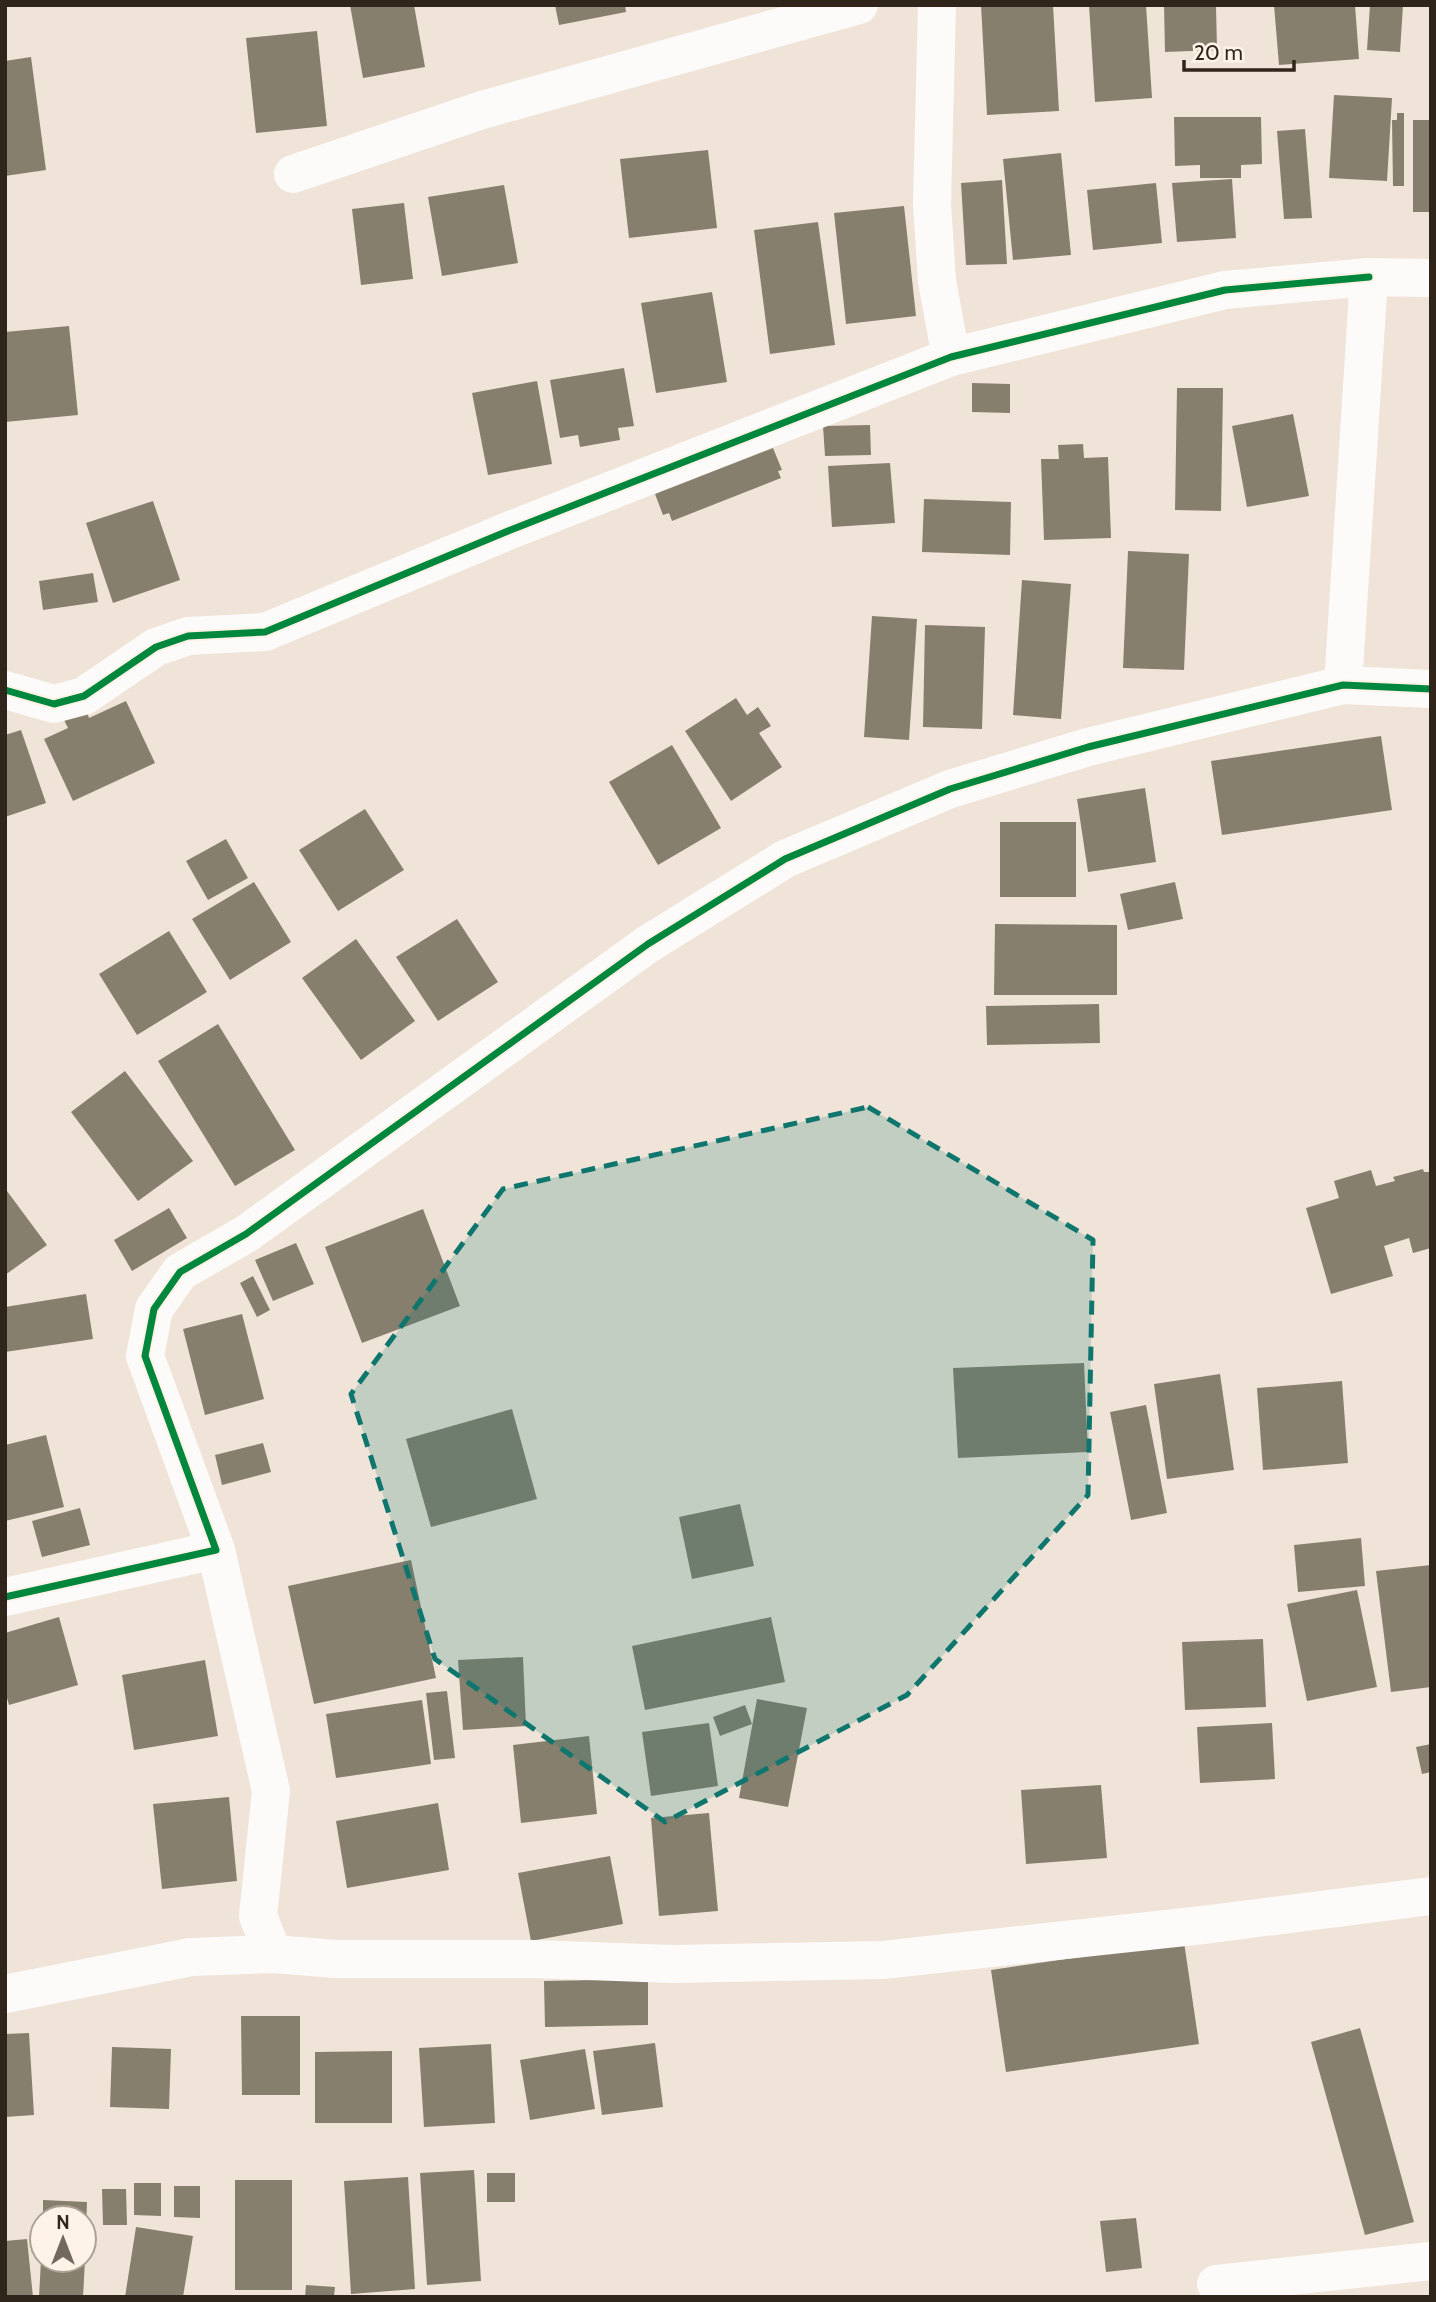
<svg xmlns="http://www.w3.org/2000/svg" width="1436" height="2302" viewBox="0 0 1436 2302" font-family="Cabin,sans-serif">
<rect width="100%" height="100%" fill="#f0e4d8"/>
<!-- building -->
<path fill="#877f6e" d="M350 5H414L425 67 363 78Z
M555 5H625L626 12 559 25Z
M981 5H1053L1059 111 987 115Z
M1089 5H1146L1152 98 1095 102Z
M1164 5H1216L1217 50 1165 52Z
M1274 5H1355L1359 59 1279 65Z
M1370 5H1403L1400 52 1367 50Z
M317 31 327 126 256 133 246 38Z
M31 57 46 170 5 176V61Z
M1334 95 1392 98 1387 181 1329 178Z
M1397 113H1404V186H1393L1392 120H1397Z
M1174 117H1261L1262 164 1241 165V178H1200V165L1175 166Z
M1413 120H1431V212H1413Z
M1305 129 1312 218 1284 219 1277 131Z
M708 150 717 228 629 238 620 159Z
M1061 153 1071 255 1013 260 1003 159Z
M1232 179 1236 238 1177 242 1172 183Z
M1002 180 1007 264 966 265 961 183Z
M1156 183 1162 243 1093 250 1087 190Z
M504 185 518 263 442 276 428 197Z
M404 203 413 279 361 285 352 209Z
M904 206 916 316 846 324 834 213Z
M818 222 835 345 770 354 754 230Z
M712 292 727 382 656 393 641 303Z
M69 326 78 415 5 422V332Z
M624 368 634 426 618 428 620 440 580 447 578 435 560 438 550 380Z
M537 381 552 464 488 475 472 393Z
M972 383 1010 384V413L972 412Z
M1177 388H1223L1221 511 1175 510Z
M1293 414 1309 496 1247 507 1232 426Z
M870 425 871 455 825 456 823 426Z
M1083 444 1084 458 1108 457 1111 538 1044 540 1041 459H1059L1058 445Z
M773 448 782 470 778 471 781 478 672 521 669 513 663 515 655 494Z
M890 463 895 523 832 527 828 466Z
M924 499 1011 502 1010 555 922 552Z
M153 501 180 580 113 603 86 523Z
M1128 551 1189 554 1184 670 1123 668Z
M93 573 98 602 43 610 39 581Z
M1022 580 1071 584 1061 719 1013 715Z
M872 616 917 619 909 740 864 737Z
M925 625 985 627 982 729 923 727Z
M736 698 747 715 758 707 771 726 759 733 782 767 731 801 685 731Z
M126 701 155 763 73 801 44 739 68 728 64 720 86 709 89 718Z
M21 730 46 803 5 817V735Z
M1381 736 1392 810 1222 835 1211 761Z
M672 745 721 828 658 865 609 782Z
M1145 788 1156 862 1088 872 1077 799Z
M365 809 404 870 338 911 299 850Z
M1000 822H1076V897H1000Z
M226 839 248 878 208 900 186 861Z
M254 882 291 942 230 980 192 919Z
M1175 882 1183 919 1128 930 1120 894Z
M457 919 498 982 438 1021 396 957Z
M995 924 1117 925V995H994Z
M169 931 207 992 137 1035 99 974Z
M356 939 415 1021 361 1060 302 978Z
M1099 1004 1100 1043 987 1045 986 1006Z
M218 1024 295 1150 235 1186 158 1061Z
M125 1071 193 1161 138 1201 71 1112Z
M1423 1169 1424 1172H1431V1248L1413 1253 1409 1238 1384 1246 1393 1276 1331 1294 1306 1208 1339 1198 1334 1181 1371 1170 1376 1186 1395 1181 1393 1177Z
M7 1191 47 1245 5 1275V1192Z
M169 1208 187 1238 132 1271 114 1240Z
M423 1209 460 1306 362 1343 325 1247Z
M296 1243 314 1284 273 1301 255 1260Z
M253 1276 270 1310 257 1317 240 1283Z
M86 1294 93 1339 5 1352V1307Z
M242 1314 264 1399 205 1415 183 1329Z
M1084 1363 1088 1452 958 1458 953 1368Z
M1220 1374 1234 1470 1167 1479 1154 1384Z
M1342 1381 1348 1463 1263 1470 1257 1388Z
M1146 1405 1167 1513 1131 1520 1110 1412Z
M512 1409 537 1499 431 1527 406 1439Z
M46 1435 64 1507 5 1521V1445Z
M263 1443 271 1472 222 1485 215 1455Z
M740 1504 754 1566 692 1579 679 1517Z
M80 1508 90 1545 42 1557 32 1521Z
M1361 1538 1365 1586 1298 1592 1294 1545Z
M411 1560 436 1678 314 1704 288 1586Z
M1431 1565V1687L1391 1692 1376 1571Z
M1357 1590 1377 1687 1307 1701 1287 1604Z
M59 1617 78 1685 9 1705 5 1691V1633Z
M771 1617 785 1682 645 1710 632 1646Z
M1263 1639 1266 1707 1185 1710 1182 1642Z
M523 1657 526 1726 463 1730 458 1660Z
M205 1660 218 1736 134 1750 122 1675Z
M447 1691 455 1758 434 1760 426 1693Z
M757 1699 807 1708 788 1807 739 1798Z
M422 1700 431 1764 336 1778 326 1714Z
M745 1705 752 1724 720 1736 713 1717Z
M709 1723 718 1786 651 1796 642 1732Z
M1272 1723 1275 1779 1200 1783 1197 1727Z
M589 1736 597 1814 521 1823 513 1745Z
M1431 1744V1772L1422 1774 1416 1747Z
M1101 1785 1107 1858 1026 1864 1021 1790Z
M229 1797 237 1881 162 1889 153 1804Z
M438 1803 449 1870 347 1888 336 1821Z
M709 1813 718 1911 659 1916 651 1818Z
M610 1856 623 1924 531 1941 518 1873Z
M1184 1942 1199 2044 1006 2072 991 1970Z
M648 1979V2025L545 2027 544 1981Z
M241 2016H300V2095H242Z
M1360 2028 1414 2222 1365 2235 1311 2042Z
M29 2033 34 2115 5 2117V2034Z
M655 2043 663 2107 602 2115 593 2051Z
M491 2044 495 2123 424 2127 419 2048Z
M112 2047 171 2049 169 2109 110 2107Z
M585 2049 595 2109 530 2120 520 2060Z
M392 2051V2123H315V2052Z
M474 2170 481 2281 427 2285 420 2173Z
M487 2173H515V2202H487Z
M408 2177 415 2289 351 2294 344 2181Z
M235 2180H292V2290H235Z
M134 2183H161V2216L134 2215Z
M174 2186H200V2218L174 2217Z
M102 2189H126L127 2225H103Z
M43 2200 87 2202 86 2231 84 2218H43Z
M1136 2218 1142 2268 1106 2272 1100 2221Z
M136 2227 193 2236 183 2297H125Z
M27 2239 33 2297H5V2241Z
M41 2260H85L83 2297H39Z
M306 2285 335 2287 334 2297H305Z"/>
<g fill="none" stroke-linecap="round" stroke-linejoin="round">
<!-- minor -->
<path stroke="#fdfbf9" stroke-width="38" d="M937 5 932 204 937 281 951 357
M293 174 482 110 859 5
M1343 685 1369 277 1431 278
M5 690 54 704 84 696 156 647 188 636 265 632 508 531 951 357 1225 290 1369 277
M216 1550 271 1791 258 1916 273 1954
M5 1597 216 1550 145 1356 154 1309 180 1272 246 1234 648 944 785 859 950 789 1088 747 1343 685 1431 689
M5 1994 191 1957 273 1954 336 1959H532L672 1964 883 1960 1203 1925 1431 1896
M1216 2284 1431 2261"/>
<defs>
<path id="cycleway" d="M5 690 54 704 84 696 156 647 188 636 265 632 508 531 951 357 1225 290 1369 277
M5 1597 216 1550 145 1356 154 1309 180 1272 246 1234 648 944 785 859 950 789 1088 747 1343 685 1431 689"/>
</defs>
<!-- cycleway casing -->
<use href="#cycleway" stroke="#fff3e7" stroke-width="11"/>
<!-- cycleway -->
<use href="#cycleway" stroke="#00873e" stroke-width="7"/>
</g>
<!-- marked area -->
<path fill="#0f766e" fill-opacity="0.2" stroke="#0f766e" stroke-width="5" stroke-dasharray="14 9" stroke-linejoin="round" d="M868 1107 1093 1240 1088 1495 907 1695 665 1822 435 1659 351 1394 503 1189Z"/>
<!-- border -->
<rect width="1436" height="2302" fill="none" stroke="#30251a" stroke-width="14"/>
<!-- north arrow -->
<g transform="translate(63 2239)"><circle r="33" fill="#fff3e7" stroke="#aca195" stroke-width="2"/>
<path d="M0-5L12 26L0 18L-12 26Z" fill="#73685c"/>
<text y="-10" font-size="19" font-weight="bold" text-anchor="middle" fill="#30251a">N</text>
</g>
<!-- scale -->
<path d="M1184 60v10h110v-10" fill="none" stroke="#30251a" stroke-width="3.5"/>
<text x="1194" y="60" font-size="21" fill="#30251a" stroke="#fff3e7" stroke-width="5" paint-order="stroke">20 m</text>
</svg>
